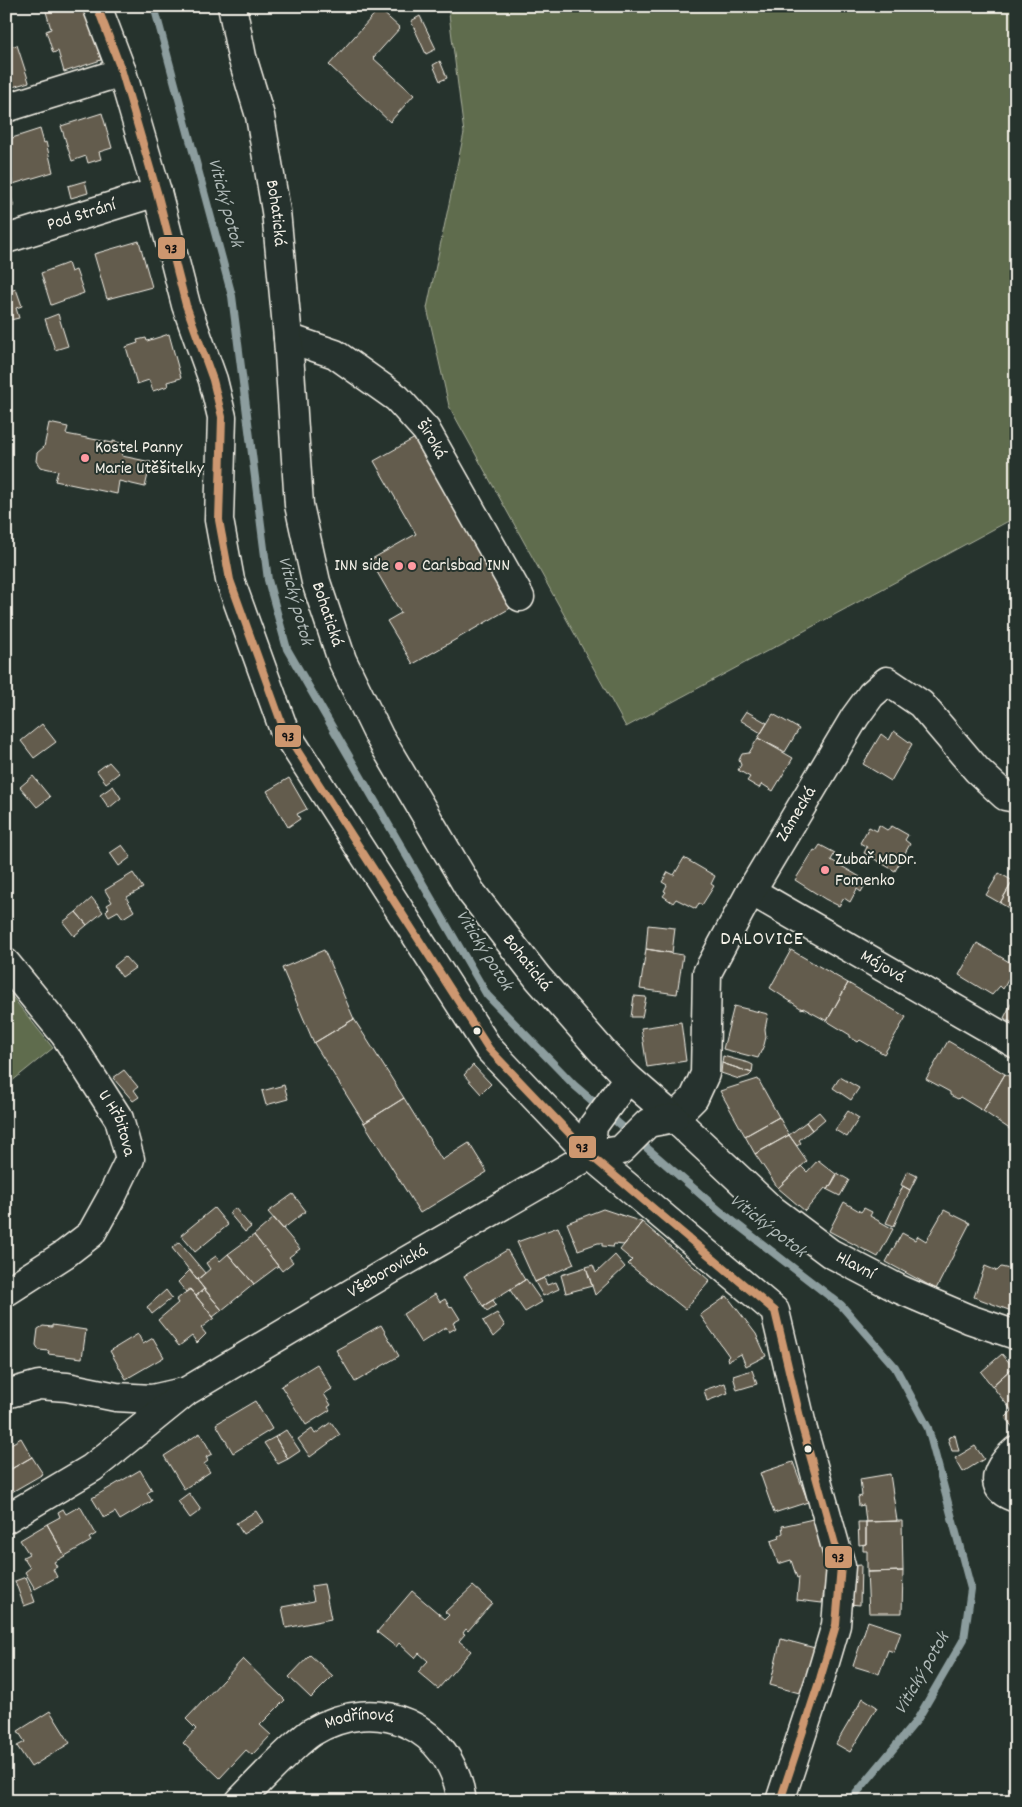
<svg xmlns="http://www.w3.org/2000/svg" width="1022" height="1807" viewBox="0 0 1022 1807" font-family="Dekko,sans-serif">
<rect width="100%" height="100%" fill="#26332d"/>
<filter id="ink" filterUnits="userSpaceOnUse"><feTurbulence type="fractalNoise" baseFrequency=".02" numOctaves="2"/><feDisplacementMap in="SourceGraphic" scale="10" xChannelSelector="R" yChannelSelector="G"/><feConvolveMatrix kernelMatrix="1 2 1 2 8 2 1 2 1" color-interpolation-filters="sRGB"/></filter>
<g filter="url(#ink)">
<!-- green -->
<path fill="#5e6c4e" stroke="#a9ae9b" d="M448 6H1016V517L626 727 449 406 427 308 464 133Z
M6 989 53 1048 6 1086Z"/>
<g fill="none" stroke-linecap="round" stroke-linejoin="round">
<!-- stream -->
<path stroke="#8c9d9e" stroke-width="8" d="M154 6 232 296 268 580 287 649 487 995 574 1085 721 1212 841 1305 895 1367 928 1428 971 1589 964 1639 917 1720 850 1801"/>
</g>
<!-- building -->
<path fill="#645c4d" stroke="#f4f1e8" d="M52 6H85L101 60 64 72 58 51 53 53 46 31 51 29 45 8Z
M379 9 400 28 373 58 414 95 390 122 329 65Z
M420 16 436 49 426 54 411 21Z
M17 45 29 82 6 89V48Z
M440 61 447 78 440 81 433 65Z
M102 113 112 148 99 152 101 159 88 163 86 156 72 161 61 126Z
M40 129 44 143 46 142 53 172 13 184 6 159V140Z
M85 181 88 193 71 198 68 186Z
M7 184 14 206 6 209V185Z
M139 241 152 287 107 299 94 254Z
M68 263 71 272 76 270 84 293 51 305 41 273Z
M6 283H8L10 291 16 289 22 306 16 308 19 318 6 321Z
M58 314 68 346 55 350 45 319Z
M169 334 181 378 167 382 168 386 153 391 149 380 137 384 126 347 138 343 137 340 146 338 147 341Z
M49 423 68 427 66 434 113 443V441L124 444 122 456 151 462 145 487 119 481 117 494 55 481 58 471 40 467 36 461 37 453 44 447Z
M415 438 514 606 413 664 387 621 401 613 370 560 416 534 374 461Z
M746 711 767 723 761 733 740 720Z
M773 714 799 729 785 752 758 738Z
M42 724 56 742 34 758 21 741Z
M894 731 912 744 891 781 863 764 881 734 889 740Z
M758 738 793 758 773 791 762 784 759 788 747 781 750 777 738 770 741 765 739 760 742 754 749 753Z
M109 762 119 773 106 783 97 771Z
M33 776 50 797 37 807 20 787Z
M289 778 307 809 297 814 300 819 288 827 267 791Z
M113 786 121 798 109 808 100 795Z
M879 825 887 830 892 826 908 835 905 840 910 844 895 871 864 853 867 847 860 843 869 827 877 831Z
M122 845 131 857 119 866 110 853Z
M820 845 835 853 831 860 867 881 861 892 857 889 850 902 844 898 839 906 825 899 795 880 814 850 816 851Z
M684 858 715 876 711 884 714 886 702 905 699 903 696 909 676 899 673 903 663 896 666 892 664 891 667 885 662 882 668 872 674 875Z
M133 873 143 888 127 897V899L134 911 123 918 118 911 109 916 106 911 109 908 107 905 112 902 105 890Z
M999 873 1013 881 1000 903 986 895Z
M1013 881 1016 883V904L1012 910 1000 903Z
M92 898 103 912 87 925 76 912Z
M76 912 87 925 74 936 63 922Z
M648 925 675 928 672 953 646 949Z
M977 943 1016 966 1003 989 1000 986 992 995 959 975Z
M646 949 683 955 677 994 640 989Z
M324 950 354 1019 314 1043 282 968Z
M791 950 848 983 827 1021 803 1008 802 1009 770 988Z
M125 957 135 968 122 977 114 966Z
M848 983 906 1017 884 1054 860 1040 858 1042 850 1037V1035L827 1021Z
M634 996 646 997 642 1017H631Z
M1014 998 1016 999V1025L1004 1018Z
M734 1006 768 1014 765 1029 766 1037 764 1045 758 1058 723 1049Z
M354 1019 404 1098 364 1123 314 1043Z
M681 1022 686 1061 647 1067 641 1028Z
M948 1041 1005 1074 983 1111 960 1097 958 1099 950 1095V1092L926 1079Z
M723 1056 749 1063 753 1065 752 1073 722 1063Z
M722 1063 752 1073 749 1076 739 1079 721 1073Z
M473 1065 491 1084 481 1094 464 1075Z
M124 1070 138 1087 134 1090 139 1097 133 1101 113 1078Z
M1005 1074 1016 1081V1130L1014 1132 983 1111Z
M840 1077 859 1088 851 1100 833 1088Z
M758 1079 779 1117 745 1136 720 1091Z
M284 1085 288 1099 266 1105 262 1091Z
M404 1098 442 1160 469 1143 487 1172 420 1213 364 1123Z
M848 1111 859 1118 847 1137 835 1130Z
M819 1112 825 1119 812 1130 806 1122Z
M779 1117 789 1135 755 1154 745 1136Z
M806 1122 812 1130 799 1140 801 1143 797 1146 789 1135Z
M789 1135 807 1161 778 1188 755 1154Z
M818 1160 837 1175 828 1190 825 1188 805 1211 778 1188 801 1166 807 1172Z
M907 1171 917 1176 910 1190 901 1185Z
M837 1173 849 1180 840 1196 828 1190Z
M903 1186 910 1190 894 1226 886 1223Z
M293 1194 306 1211 283 1229 268 1212Z
M844 1202 861 1212 864 1208 872 1212 870 1216 893 1229 878 1257 829 1231Z
M214 1208 228 1225 195 1252 181 1235Z
M235 1208 251 1227 245 1232 229 1213Z
M603 1209 642 1222 624 1245 614 1244 613 1247 602 1246V1243H598L578 1250 567 1223Z
M944 1210 970 1223 936 1289 886 1262 902 1233 915 1240 918 1236 926 1241Z
M274 1218 300 1249 289 1257 293 1262 282 1271 254 1235Z
M642 1222 710 1281 685 1309 628 1264 632 1260 620 1250Z
M558 1227 574 1264 535 1282 517 1242Z
M254 1235 278 1266 254 1284 228 1254Z
M179 1242 205 1273 197 1280 172 1248Z
M507 1250 525 1280 483 1306 464 1276Z
M228 1254 254 1284 222 1310 197 1280 210 1269 206 1263 216 1256 220 1261Z
M615 1255 625 1267 595 1295 586 1267 593 1265 596 1273Z
M985 1266 997 1271 1001 1267 1014 1270 1012 1276 1016 1277 1014 1312 974 1297Z
M586 1267 592 1286 566 1293 561 1275Z
M190 1270 204 1289 196 1296 190 1289 186 1292 178 1282Z
M544 1278 547 1285 556 1282 559 1289 543 1296 535 1282Z
M526 1279 542 1302 525 1312 510 1290Z
M190 1289 214 1318 201 1328 206 1334 197 1343 192 1336 179 1346 158 1320 178 1303 176 1300Z
M204 1289 222 1310 213 1317 196 1296Z
M166 1290 172 1298 152 1314 147 1307Z
M435 1294 440 1302 445 1299 450 1308 452 1306 460 1319 453 1323 456 1328 449 1332 446 1327 421 1343 403 1314Z
M727 1296 756 1334 766 1356 746 1366 741 1354 728 1361 727 1358 729 1356 700 1315Z
M493 1300 496 1305 487 1311 483 1306Z
M497 1313 505 1326 493 1337 483 1321Z
M52 1325 86 1330 82 1358 48 1354 49 1351 39 1350 36 1345 38 1329 43 1326 52 1327Z
M381 1325 399 1356 355 1382 336 1350Z
M138 1334 143 1344 153 1338 164 1357 126 1379 110 1351Z
M1002 1354 1013 1367 992 1386 981 1372Z
M317 1364 332 1389 324 1394 331 1405 328 1407 330 1410 306 1425 281 1386Z
M1013 1367 1016 1370V1431L1005 1418 1012 1411 992 1386Z
M752 1370 757 1384 737 1390 733 1376Z
M725 1383 728 1393 707 1401 704 1390Z
M255 1401 272 1429 233 1453 216 1424Z
M331 1422 340 1435 310 1457 298 1439 312 1429 315 1434Z
M286 1430 300 1451 288 1459 275 1437Z
M200 1433 212 1454 206 1457 208 1461 204 1464 210 1472 184 1489 164 1456Z
M955 1435 959 1451H952L948 1438Z
M275 1437 288 1459 278 1464 264 1443Z
M21 1438 32 1457 6 1472V1447Z
M975 1446 984 1459 963 1472 955 1458Z
M32 1457 43 1474 10 1493 6 1487V1472Z
M793 1462 808 1502 774 1513 760 1473Z
M140 1470 152 1490 147 1493 152 1501 120 1520 115 1512 104 1518 92 1498Z
M890 1474 897 1521 866 1522 864 1505 859 1506 858 1497 862 1496 860 1479Z
M189 1493 201 1510 190 1518 178 1501Z
M80 1506 96 1534 89 1538 91 1541 65 1556 47 1524 60 1517 58 1512 63 1509 66 1514Z
M256 1511 263 1522 243 1534 236 1523Z
M813 1519 827 1571 822 1603 797 1600 799 1577 797 1578 791 1560 778 1564 771 1541 780 1538 779 1535 783 1533 782 1526Z
M902 1521 903 1571 867 1572V1551H863V1545L866 1544V1522Z
M858 1522H866V1544L859 1545Z
M47 1524 65 1556 54 1562 57 1567 53 1569 57 1577 35 1589 25 1572 30 1568 23 1557 29 1554 20 1540Z
M861 1565 860 1605 849 1604 850 1566Z
M903 1571 902 1613H869L867 1572Z
M26 1577 35 1602 24 1606 15 1581Z
M324 1584 331 1619 286 1628 282 1607 314 1601 311 1586Z
M473 1586 492 1603 468 1631 466 1629 463 1633 465 1634 459 1641 471 1651 438 1689 418 1672 428 1661 419 1653 415 1658 399 1643 396 1647 377 1632 412 1591 445 1619 449 1615 445 1612Z
M868 1621 901 1632 894 1652 888 1650 879 1674 853 1666Z
M781 1639 815 1648 803 1694 770 1685Z
M310 1655 333 1676 311 1698 289 1677Z
M243 1659 285 1700 260 1725 271 1735 252 1755 246 1750 220 1778 183 1743 196 1729 186 1719Z
M863 1698 877 1707 850 1752 836 1744Z
M50 1711 70 1743 31 1767 17 1746 25 1742 18 1731Z"/>
<g fill="none" stroke-linecap="round" stroke-linejoin="round">
<defs>
<g id="street">
<path d="M97 6 122 72 157 192 186 305 213 380 222 417 219 520 230 580 284 730 489 1049 590 1155 775 1311 803 1430 841 1566 836 1625 820 1679 780 1801"/>
<path d="M6 108 122 72"/>
<path id="s1" d="M6 239 157 192"/>
<path id="s2" d="M288 338 335 354 397 398 426 430 520 597"/>
<path id="s3" d="M751 891 1016 1044"/>
<path id="s4" d="M6 963 65 1035 119 1119 130 1159 111 1198 91 1234 65 1254 6 1292"/>
<path id="s5" d="M674 1118 694 1098 705 1074 707 973 751 891 855 717 871 695 887 681 921 704 977 770 1005 796 1016 798"/>
<path d="M6 1394 39 1385 67 1387 116 1397 152 1399 183 1392"/>
<path d="M1016 1450C1007 1458 992 1474 999 1487 1002 1493 1010 1496 1016 1498"/>
<path id="s6" d="M6 1519 92 1468 187 1391 387 1272 590 1155"/>
<path id="s7" d="M240 1801C259 1781 277 1762 297 1744 302 1740 307 1735 312 1732 377 1693 451 1725 462 1801"/>
</g>
<g id="secondary">
<path id="s8" d="M232 6 242 57 260 116 276 211 288 338 299 505 316 582 342 660 379 736 471 892 538 978 602 1051 628 1078 674 1118 770 1208 830 1253 899 1289 969 1319 1016 1335"/>
<path d="M628 1078 593 1126 590 1155 621 1150 648 1123 674 1118"/>
</g>
</defs>
<!-- street casing -->
<use href="#street" stroke="#f4f1e8" stroke-width="31"/>
<!-- secondary casing -->
<use href="#secondary" stroke="#f4f1e8" stroke-width="31"/>
<!-- street -->
<use href="#street" stroke="#26332d" stroke-width="28"/>
<!-- secondary -->
<use href="#secondary" stroke="#26332d" stroke-width="28"/>
<defs>
<path id="bus-1" d="M97 6 122 72 157 192 186 305 213 380 222 417 219 520 230 580 284 730 489 1049 590 1155 775 1311 803 1430 841 1566 836 1625 820 1679 780 1801"/>
</defs>
<!-- bus-1 casing -->
<use href="#bus-1" stroke="#26332d" stroke-width="11"/>
<!-- bus-1 -->
<use href="#bus-1" stroke="#cd976f" stroke-width="8"/>
</g>
</g>
<!-- markers -->
<g fill="#ff9aa2" stroke="#26332d" stroke-width="2">
<circle cx="85" cy="458" r="5"/>
<circle cx="399" cy="566" r="5"/>
<circle cx="412" cy="566" r="5"/>
<circle cx="825" cy="870" r="5"/>
</g>
<g fill="#f4f1e8" stroke="#26332d" stroke-width="2">
<circle cx="477" cy="1031" r="4.5"/>
<circle cx="808" cy="1449" r="4.5"/>
</g>
<g text-anchor="middle" dominant-baseline="central" stroke-width="4" stroke-linejoin="round" paint-order="stroke">
<!-- street labels -->
<g font-size="18" fill="#f4f1e8" stroke="#26332d">
<text stroke="none"><textPath href="#s8" startOffset="212">Bohatická</textPath></text>
<text stroke="none"><textPath href="#s1" startOffset="79">Pod Strání</textPath></text>
<text stroke="none"><textPath href="#s2" startOffset="180">Široká</textPath></text>
<text stroke="none"><textPath href="#s8" startOffset="618">Bohatická</textPath></text>
<text stroke="none"><textPath href="#s5" startOffset="338">Zámecká</textPath></text>
<text stroke="none"><textPath href="#s8" startOffset="1022">Bohatická</textPath></text>
<text stroke="none"><textPath href="#s3" startOffset="152">Májová</textPath></text>
<text stroke="none"><textPath href="#s4" startOffset="196">U Hřbitova</textPath></text>
<text stroke="none"><textPath href="#s8" startOffset="1471">Hlavní</textPath></text>
<text stroke="none"><textPath href="#s6" startOffset="456">Všeborovická</textPath></text>
<text stroke="none"><textPath href="#s7" startOffset="150">Modřínová</textPath></text>
</g>
<!-- poi labels -->
<g font-size="18" fill="#f4f1e8" stroke="#26332d" text-anchor="start">
<text x="95" y="448">Kostel Panny<tspan x="95" dy="21">Marie Utěšitelky</tspan></text>
<text x="389" y="566" text-anchor="end">INN side</text>
<text x="422" y="566">Carlsbad INN</text>
<text x="835" y="860">Zubař MDDr.<tspan x="835" dy="21">Fomenko</tspan></text>
</g>
<!-- water labels -->
<g font-size="19" font-style="italic" fill="#afb9b7" stroke="#26332d">
<text transform="translate(224 203) rotate(75)">Vitický potok</text>
<text transform="translate(294 601) rotate(75)">Vitický potok</text>
<text transform="translate(483 951) rotate(58)">Vitický potok</text>
<text transform="translate(767 1227) rotate(38)">Vitický potok</text>
<text transform="translate(923 1674) rotate(-60)">Vitický potok</text>
</g>
<!-- quarter labels -->
<g font-size="20" letter-spacing="1" fill="#f4f1e8" stroke="#26332d">
<text x="762" y="940">DALOVICE</text>
</g>
</g>
<g stroke="#26332d" stroke-width="2">
<rect x="157" y="236" width="29" height="24" rx="5" fill="#cd976f"/>
<rect x="274" y="724" width="28" height="24" rx="5" fill="#cd976f"/>
<rect x="568" y="1135" width="29" height="24" rx="5" fill="#cd976f"/>
<rect x="824" y="1545" width="29" height="24" rx="5" fill="#cd976f"/>
</g>
<g font-size="14" text-anchor="middle" font-weight="bold" fill="#111">
<text x="171" y="253">93</text>
<text x="288" y="741">93</text>
<text x="582" y="1152">93</text>
<text x="838" y="1562">93</text>
</g>
<!-- margin -->
<rect width="1022" height="1807" fill="none" stroke="#26332d" stroke-width="25"/>
<rect x="12" y="12" width="997" height="1782" fill="none" stroke="#f4f1e8" stroke-width="2" filter="url(#ink)"/>
</svg>
